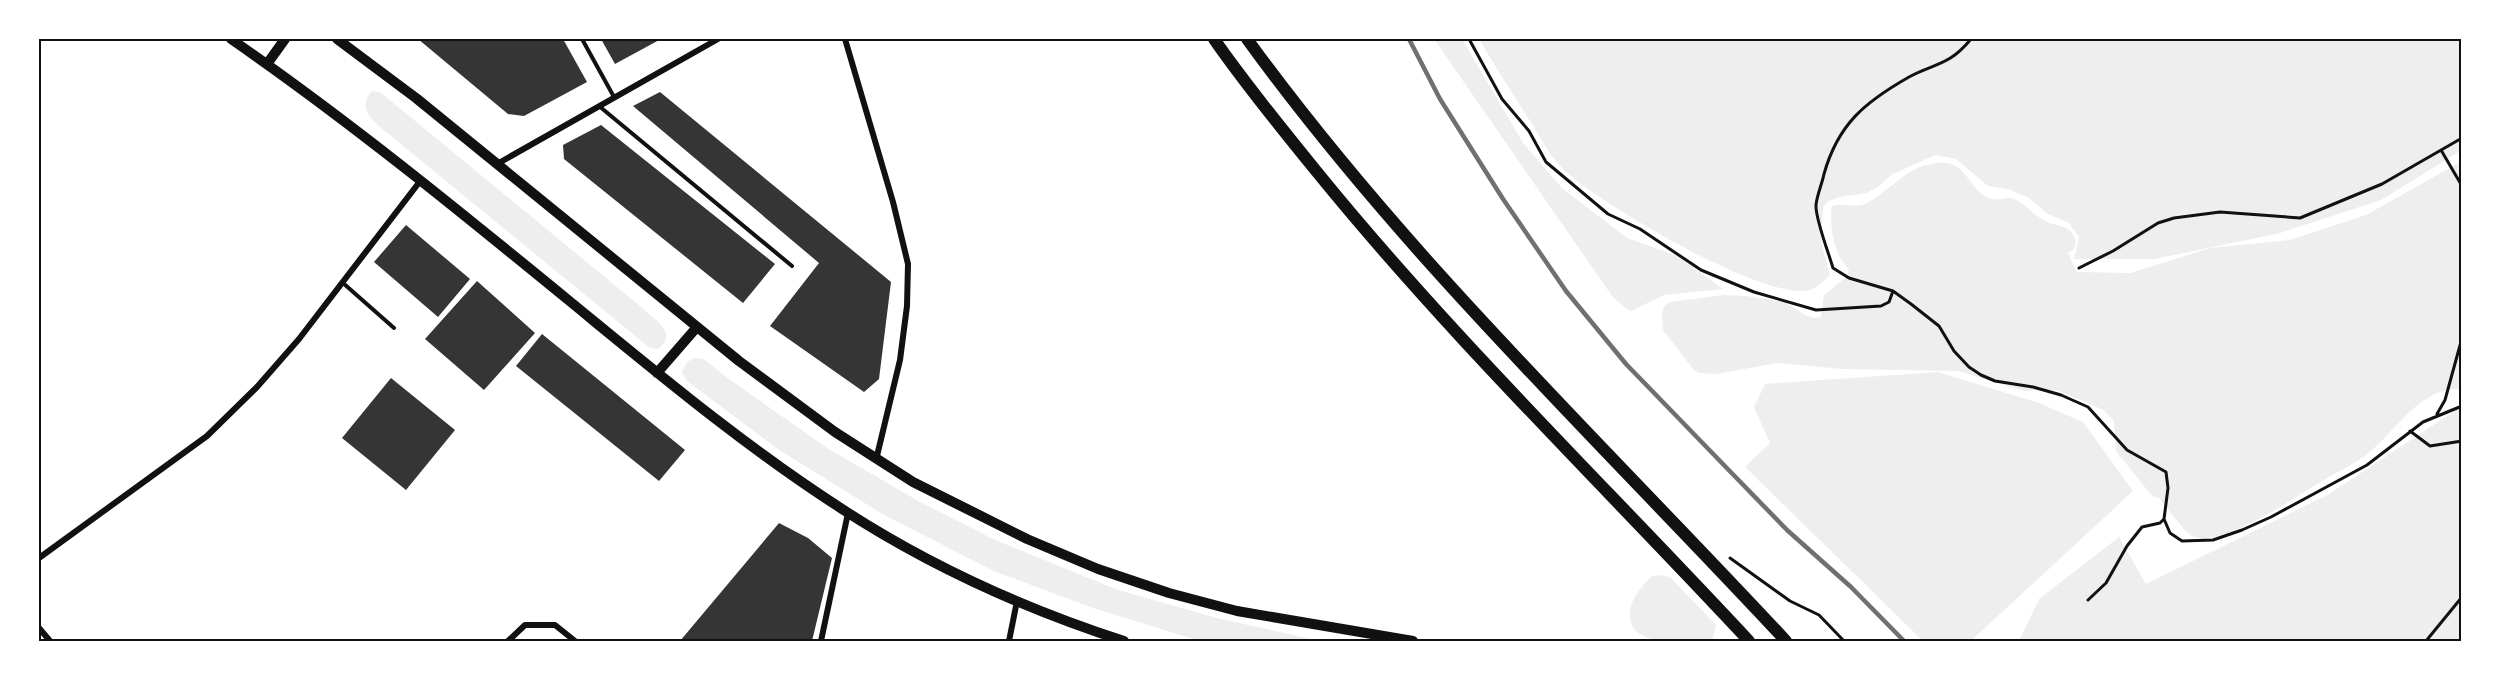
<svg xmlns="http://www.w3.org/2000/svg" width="2501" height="680" viewBox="0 0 2501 680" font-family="'Golos Text',sans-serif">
<rect width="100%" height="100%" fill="#fff"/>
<!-- green -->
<path fill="#eee" d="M1434 39H1462L1523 143 1562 188 1627 238 1675 255 1723 289 1664 295 1631 311 1624 307 1612 296Z
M1479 39H2462V150L2381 200 2280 233 2155 259H2074L2079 237 2069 223 2048 214 2029 198 2008 189 1988 186 1956 159 1935 155 1891 175 1878 187 1866 193 1839 197 1827 202 1823 208 1821 242 1830 275C1825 279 1819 287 1812 289 1772 307 1594 200 1563 169 1551 157 1541 139 1532 124 1514 96 1496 68 1479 39Z
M372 91 380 92 640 306C653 319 680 333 658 349L650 348 380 127C368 116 359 105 372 91Z
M2462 161V389C2422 386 2397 429 2371 451 2357 463 2339 471 2324 480 2298 495 2220 550 2192 536 2185 533 2166 506 2159 498L2152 496 2116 451 2114 421 2103 410 2088 403 2056 390 2024 391 1958 371 1843 369 1778 363 1715 374 1699 373 1693 369 1663 330 1662 314 1664 306 1670 302 1724 295 1746 296 1785 302 1805 315 1813 318 1821 317 1824 295 1845 278 1849 271C1847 266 1844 263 1841 259 1833 246 1829 221 1832 206 1843 202 1857 209 1867 203 1891 190 1908 165 1937 163 1970 160 1967 193 1992 199 1999 201 2007 196 2014 199 2026 204 2033 215 2044 220 2051 225 2062 225 2069 230 2073 233 2074 237 2076 242L2074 249 2068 253 2077 272 2131 273 2210 248 2290 240 2366 215Z
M695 358 704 359 722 374 827 448 920 502 993 539 1118 590 1217 618 1320 641H1200L1093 608 994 571 884 515 779 450 687 381 682 373C685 365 686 361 695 358Z
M1938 372 2039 403 2083 422 2133 491 1973 639 1923 641 1745 467 1770 443 1754 407 1765 384Z
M2462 406V641H2019L2039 599 2119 537 2146 584 2329 494Z
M1661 575 1671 578 1716 625 1712 641C1689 641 1632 649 1630 617 1629 600 1641 587 1652 576Z"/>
<!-- building -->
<path fill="#353535" d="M418 39H563L587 82 524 116 508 114Z
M601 39H661L615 64Z
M660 92 891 282 879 379 864 392 770 326 819 263 633 106Z
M601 125 775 264 743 303 564 159 563 145Z
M406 225 470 279 438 317 374 262Z
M477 281 535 333 484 390 425 339Z
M542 334 685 450 659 481 516 366Z
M391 378 455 430 406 490 342 438Z
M779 523 808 538 832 558 812 641H680Z"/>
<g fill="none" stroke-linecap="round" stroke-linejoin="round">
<!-- path -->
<path stroke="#111" stroke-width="3" d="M1469 39 1502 99 1529 131 1546 162 1608 214 1640 229 1701 270 1754 292 1816 310 1881 306 1889 302 1893 291
M1971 39C1949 66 1935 63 1909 77 1865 102 1838 124 1824 174 1822 184 1817 195 1816 205 1815 218 1829 254 1833 268L1849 278 1893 291 1911 304 1939 326 1954 351 1969 367 1981 375 1995 381 2033 387 2061 395 2088 407 2127 450 2166 472 2168 488 2164 519 2170 533 2182 541 2213 540 2242 530 2271 517 2367 465 2423 422 2462 406
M2441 150 2462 186
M2079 268 2113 251 2158 223 2174 218 2220 212 2300 218 2382 184 2462 138
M2437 414 2445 400 2462 338
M2410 431 2430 446 2462 441
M1730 558 1790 601 1819 615 1844 641
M2088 600 2106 583 2127 546 2142 527 2160 523 2164 519
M2426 641 2462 597"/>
<!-- service -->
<path stroke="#111" stroke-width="4" d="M582 39 614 97
M599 106 792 266
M343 283 394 328"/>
<!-- minor -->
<path stroke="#111" stroke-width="6" d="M845 39 893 202 908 264 907 306 900 360 876 460
M497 164 718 39
M39 558 207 436 257 387 299 339 421 180
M39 628 50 641
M508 641 525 625H555L575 641
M821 641 848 513
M1009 641 1017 601"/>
<!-- secondary -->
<path stroke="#111" stroke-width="10" d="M231 39C348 120 457 209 567 299 655 371 743 445 839 507 926 564 1025 609 1124 641
M337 39 416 98 739 361 835 432 913 482 1027 539 1098 569 1169 593 1237 611 1413 641
M267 64 285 39
M657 373 697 327"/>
<!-- trunk -->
<path stroke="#111" stroke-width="12" d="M1214 39C1246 85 1281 128 1317 172 1451 337 1604 485 1749 641
M1247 39C1406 258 1603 444 1786 641"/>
<!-- rail -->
<path stroke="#707070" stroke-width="4.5" d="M1409 39 1440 99 1503 199 1566 291 1626 364 1720 461 1787 530 1851 587 1904 641"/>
</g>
<!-- border -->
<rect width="2501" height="680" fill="none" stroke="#ffffff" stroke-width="81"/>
<rect x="40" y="40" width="2420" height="600" fill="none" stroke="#111" stroke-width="2"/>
</svg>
